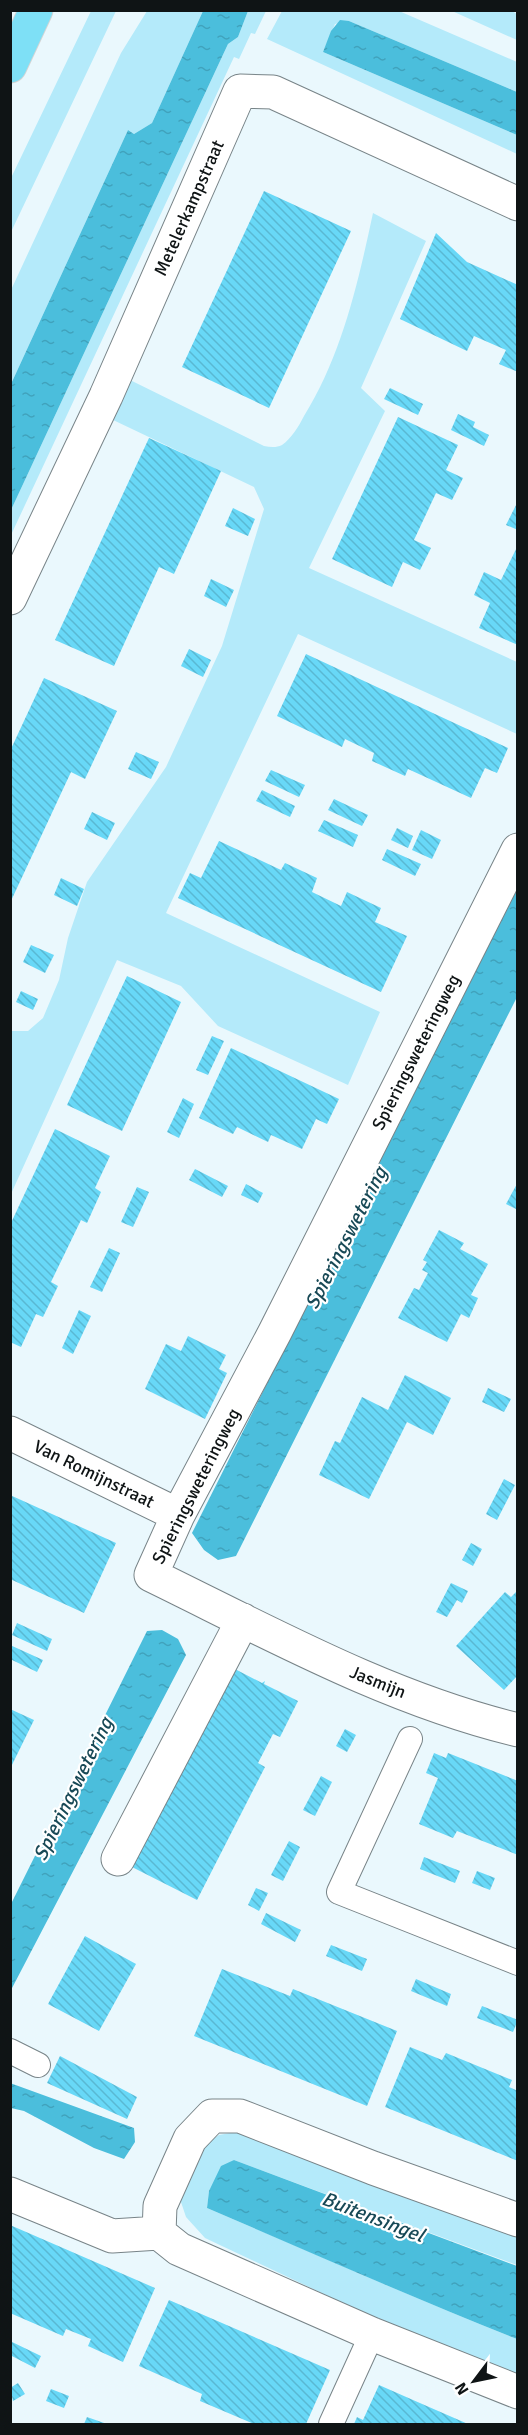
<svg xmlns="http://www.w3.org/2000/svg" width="528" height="2435" viewBox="0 0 528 2435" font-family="Signika,sans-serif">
<defs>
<pattern id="water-ripples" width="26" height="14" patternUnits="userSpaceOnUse" patternTransform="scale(1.5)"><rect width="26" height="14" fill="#4bbedc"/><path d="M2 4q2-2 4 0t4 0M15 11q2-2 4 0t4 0" fill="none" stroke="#40a2bc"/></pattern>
<pattern id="building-back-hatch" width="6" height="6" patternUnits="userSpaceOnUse" patternTransform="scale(1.5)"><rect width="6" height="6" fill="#68d8f7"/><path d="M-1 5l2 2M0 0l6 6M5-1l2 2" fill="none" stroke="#59b8d3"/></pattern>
</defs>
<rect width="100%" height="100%" fill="#eaf8fd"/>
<!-- green -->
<path fill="#b4eafa" d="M510 10 517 14V40L452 11Z
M91 11H116L11 232V178Z
M147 11H203L152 123 134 134 128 130 11 384V290L121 53Z
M248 11H266L255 34 251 33 239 59 234 57 11 535V510L228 44 238 37Z
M282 11H399L517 62V92L349 21 335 24 323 52 517 135V154L267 39Z
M373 213 426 241 361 388 385 411 309 568 517 662V734L298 634 166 913 380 1012 348 1085 218 1026 181 986 117 960 11 1194V1031H28L43 1018 59 980 68 938 87 882 166 767 222 646 264 509 254 487 111 419 130 380 264 446C270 447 276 448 282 445 291 439 299 426 304 416 342 355 358 283 373 213Z
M241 2131 517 2236V2265L234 2160 209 2191 207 2208C311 2252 413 2298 517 2339V2374L377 2319 205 2238 186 2217 180 2199 205 2144 219 2135Z"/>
<!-- water -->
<path fill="url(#water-ripples)" d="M203 11H248L238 37 228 44 11 510V384L128 130 134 134 152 123Z
M340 20 349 21 517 92V135L323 52 331 31Z
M517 885V997L236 1556 218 1560 204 1550 192 1533Z
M162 1630 178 1639 186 1655 11 1990V1904L147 1631Z
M10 2083 134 2128 135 2142 124 2159 94 2148 24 2111 11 2108Z
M234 2160 517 2266V2339C413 2298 310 2252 207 2208L209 2191 221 2166Z"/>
<!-- building -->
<path fill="url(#building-back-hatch)" d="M264 191 351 231 269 408 182 367Z
M436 233 467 262 518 285V372L499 364 506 350 474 336 467 351 400 319Z
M390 388 423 404 418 415 384 399Z
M458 414 475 422 473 427 489 435 484 446 451 430Z
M398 417 458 445 446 470 463 478 452 500 436 493 414 540 431 548 420 570 403 562 392 587 332 559Z
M149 438 221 471 174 574 159 567 114 666 55 640Z
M518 501V530L506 525Z
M233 508 255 519 248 536 225 526Z
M518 545V645L479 628 490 603 474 595 484 572 501 580Z
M211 579 234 590 226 607 204 596Z
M189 649 211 660 203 677 181 666Z
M306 654 508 748 497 773 485 768 471 798 408 769 405 776 372 761 374 753 345 739 342 747 277 716Z
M44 678 117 711 85 779 71 772 10 903V751Z
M136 752 159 762 151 779 128 769Z
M271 770 305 785 299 797 265 781Z
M262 790 295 806 290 817 256 801Z
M334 799 368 815 362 826 328 810Z
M92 812 115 823 107 840 84 829Z
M324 820 358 835 353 847 318 831Z
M397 828 413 836 408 848 391 840Z
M421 830 441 840 432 859 412 850Z
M219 841 281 870 285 863 317 878 312 892 341 906 347 892 381 908 375 922 407 936 381 992 178 898 190 873 201 878Z
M387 849 421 864 415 876 382 860Z
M61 878 84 889 77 906 54 895Z
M31 945 54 955 45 973 23 962Z
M127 976 181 1002 122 1131 67 1105Z
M21 991 38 999 33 1010 16 1002Z
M212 1036 224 1041 208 1075 196 1070Z
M231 1048 339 1099 327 1124 316 1119 302 1149 271 1135 268 1142 237 1127 233 1134 199 1118Z
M183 1098 194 1104 179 1138 167 1132Z
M55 1129 110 1156 95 1188 101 1192 87 1223 81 1220 51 1282 58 1286 43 1317 36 1314 21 1347 10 1342V1225Z
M195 1169 228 1186 222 1197 189 1180Z
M518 1182V1210L506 1204Z
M246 1184 263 1193 258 1203 241 1195Z
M137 1187 149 1192 133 1227 121 1222Z
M439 1230 464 1243 460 1249 488 1264 471 1295 478 1298 469 1318 461 1314 447 1342 398 1318 414 1288 419 1290 428 1273 422 1270 427 1262 423 1260Z
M109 1248 120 1253 102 1292 90 1287Z
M79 1310 91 1316 73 1354 62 1348Z
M188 1336 226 1355 219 1369 227 1373 205 1419 145 1389 166 1344 181 1351Z
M405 1375 451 1398 433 1435 407 1422 369 1499 319 1475 335 1441 340 1443 362 1397 388 1410Z
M488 1388 511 1399 504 1412 482 1402Z
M504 1479 515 1485 497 1520 486 1514Z
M10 1495 116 1543 84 1613 10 1579Z
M471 1543 482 1549 473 1566 462 1560Z
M451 1583 468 1591 462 1603 457 1600 447 1617 436 1612Z
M518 1590V1675L504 1690 456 1646 505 1592 511 1597Z
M17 1623 52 1639 47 1651 12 1635Z
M10 1645 43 1660 37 1672 10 1659Z
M233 1668 262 1683 265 1681 264 1684 298 1701 280 1737 273 1734 258 1763 265 1767 197 1900 132 1867Z
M10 1709 34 1720 10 1769Z
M345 1729 356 1735 347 1752 336 1746Z
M434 1753 446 1758 448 1753 518 1781V1855L457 1831 453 1838 419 1824 438 1778 426 1773Z
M321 1776 332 1782 315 1816 303 1810Z
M289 1841 300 1847 283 1881 271 1875Z
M424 1857 460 1871 455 1883 420 1869Z
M477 1871 495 1878 490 1890 472 1883Z
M256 1888 268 1893 259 1911 248 1905Z
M266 1913 301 1930 295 1942 261 1924Z
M85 1936 136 1964 99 2031 48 2004Z
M331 1945 367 1959 362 1971 326 1956Z
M222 1969 290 1996 293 1989 397 2031 367 2106 194 2036Z
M416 1979 451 1994 447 2006 411 1991Z
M482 2006 518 2020 513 2032 477 2018Z
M410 2047 442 2060 446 2053 512 2080 509 2087 518 2091V2161L385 2107Z
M60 2056 137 2097 127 2119 47 2083Z
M10 2225 155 2288 123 2362 88 2346 91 2339 66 2329 63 2336 10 2313Z
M169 2300 330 2370 306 2424H254L200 2401 202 2394 139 2366Z
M10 2341 41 2356 35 2368 10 2355Z
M18 2383 25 2394 13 2401 10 2388Z
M379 2385 413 2400 468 2424H354L357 2417 363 2420Z
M51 2389 69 2396 64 2408 46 2401Z
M87 2417 107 2424H84Z"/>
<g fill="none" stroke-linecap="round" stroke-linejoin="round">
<defs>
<path id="service" d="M410 1739 339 1892 518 1963
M10 2051 38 2065
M331 2424 372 2334"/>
<path id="minor" d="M10 598 106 396 240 91 273 92 518 204
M518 850 275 1332 178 1515 151 1575C270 1633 389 1699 518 1730
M10 1433 178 1515
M118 1859 243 1620
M10 2194 112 2236 159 2233
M518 2220 373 2168 240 2116H212L190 2139 160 2206 159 2233 179 2249 372 2334 518 2392"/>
<path id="primary" d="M10 66 36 10"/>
</defs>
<!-- service casing -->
<use href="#service" stroke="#788488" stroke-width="26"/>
<!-- minor casing -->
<use href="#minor" stroke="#788488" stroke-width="35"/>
<!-- primary casing -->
<use href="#primary" stroke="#d4d5d5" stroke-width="35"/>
<!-- service -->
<use href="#service" stroke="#fff" stroke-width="24"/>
<!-- minor -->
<use href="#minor" stroke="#fff" stroke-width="33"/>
<!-- primary -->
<use href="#primary" stroke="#7ee0f6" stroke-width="33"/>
</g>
<g text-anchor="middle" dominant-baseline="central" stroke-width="4.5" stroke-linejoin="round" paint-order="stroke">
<!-- street labels -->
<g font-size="18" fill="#0f1415" stroke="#fff">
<text transform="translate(189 208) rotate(-66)">Metelerkampstraat</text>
<text transform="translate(416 1052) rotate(-63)">Spieringsweteringweg</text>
<text transform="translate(94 1474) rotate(26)">Van Romijnstraat</text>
<text transform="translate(196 1486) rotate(-63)">Spieringsweteringweg</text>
<text transform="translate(378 1682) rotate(22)">Jasmijn</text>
</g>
<!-- water labels -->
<g font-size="20" font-style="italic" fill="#184956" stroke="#fff">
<text transform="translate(346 1238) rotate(-63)">Spieringswetering</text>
<text transform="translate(73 1789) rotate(-64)">Spieringswetering</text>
<text transform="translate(373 2217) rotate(21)">Buitensingel</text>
</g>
</g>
<!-- border -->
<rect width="528" height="2435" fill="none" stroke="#0f1415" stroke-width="24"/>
<!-- north arrow -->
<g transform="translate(474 2381) rotate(238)" stroke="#ffffff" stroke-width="4.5" paint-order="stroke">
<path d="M0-4.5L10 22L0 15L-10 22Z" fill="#0f1415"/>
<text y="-9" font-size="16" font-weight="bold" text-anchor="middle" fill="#0f1415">N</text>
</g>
</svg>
